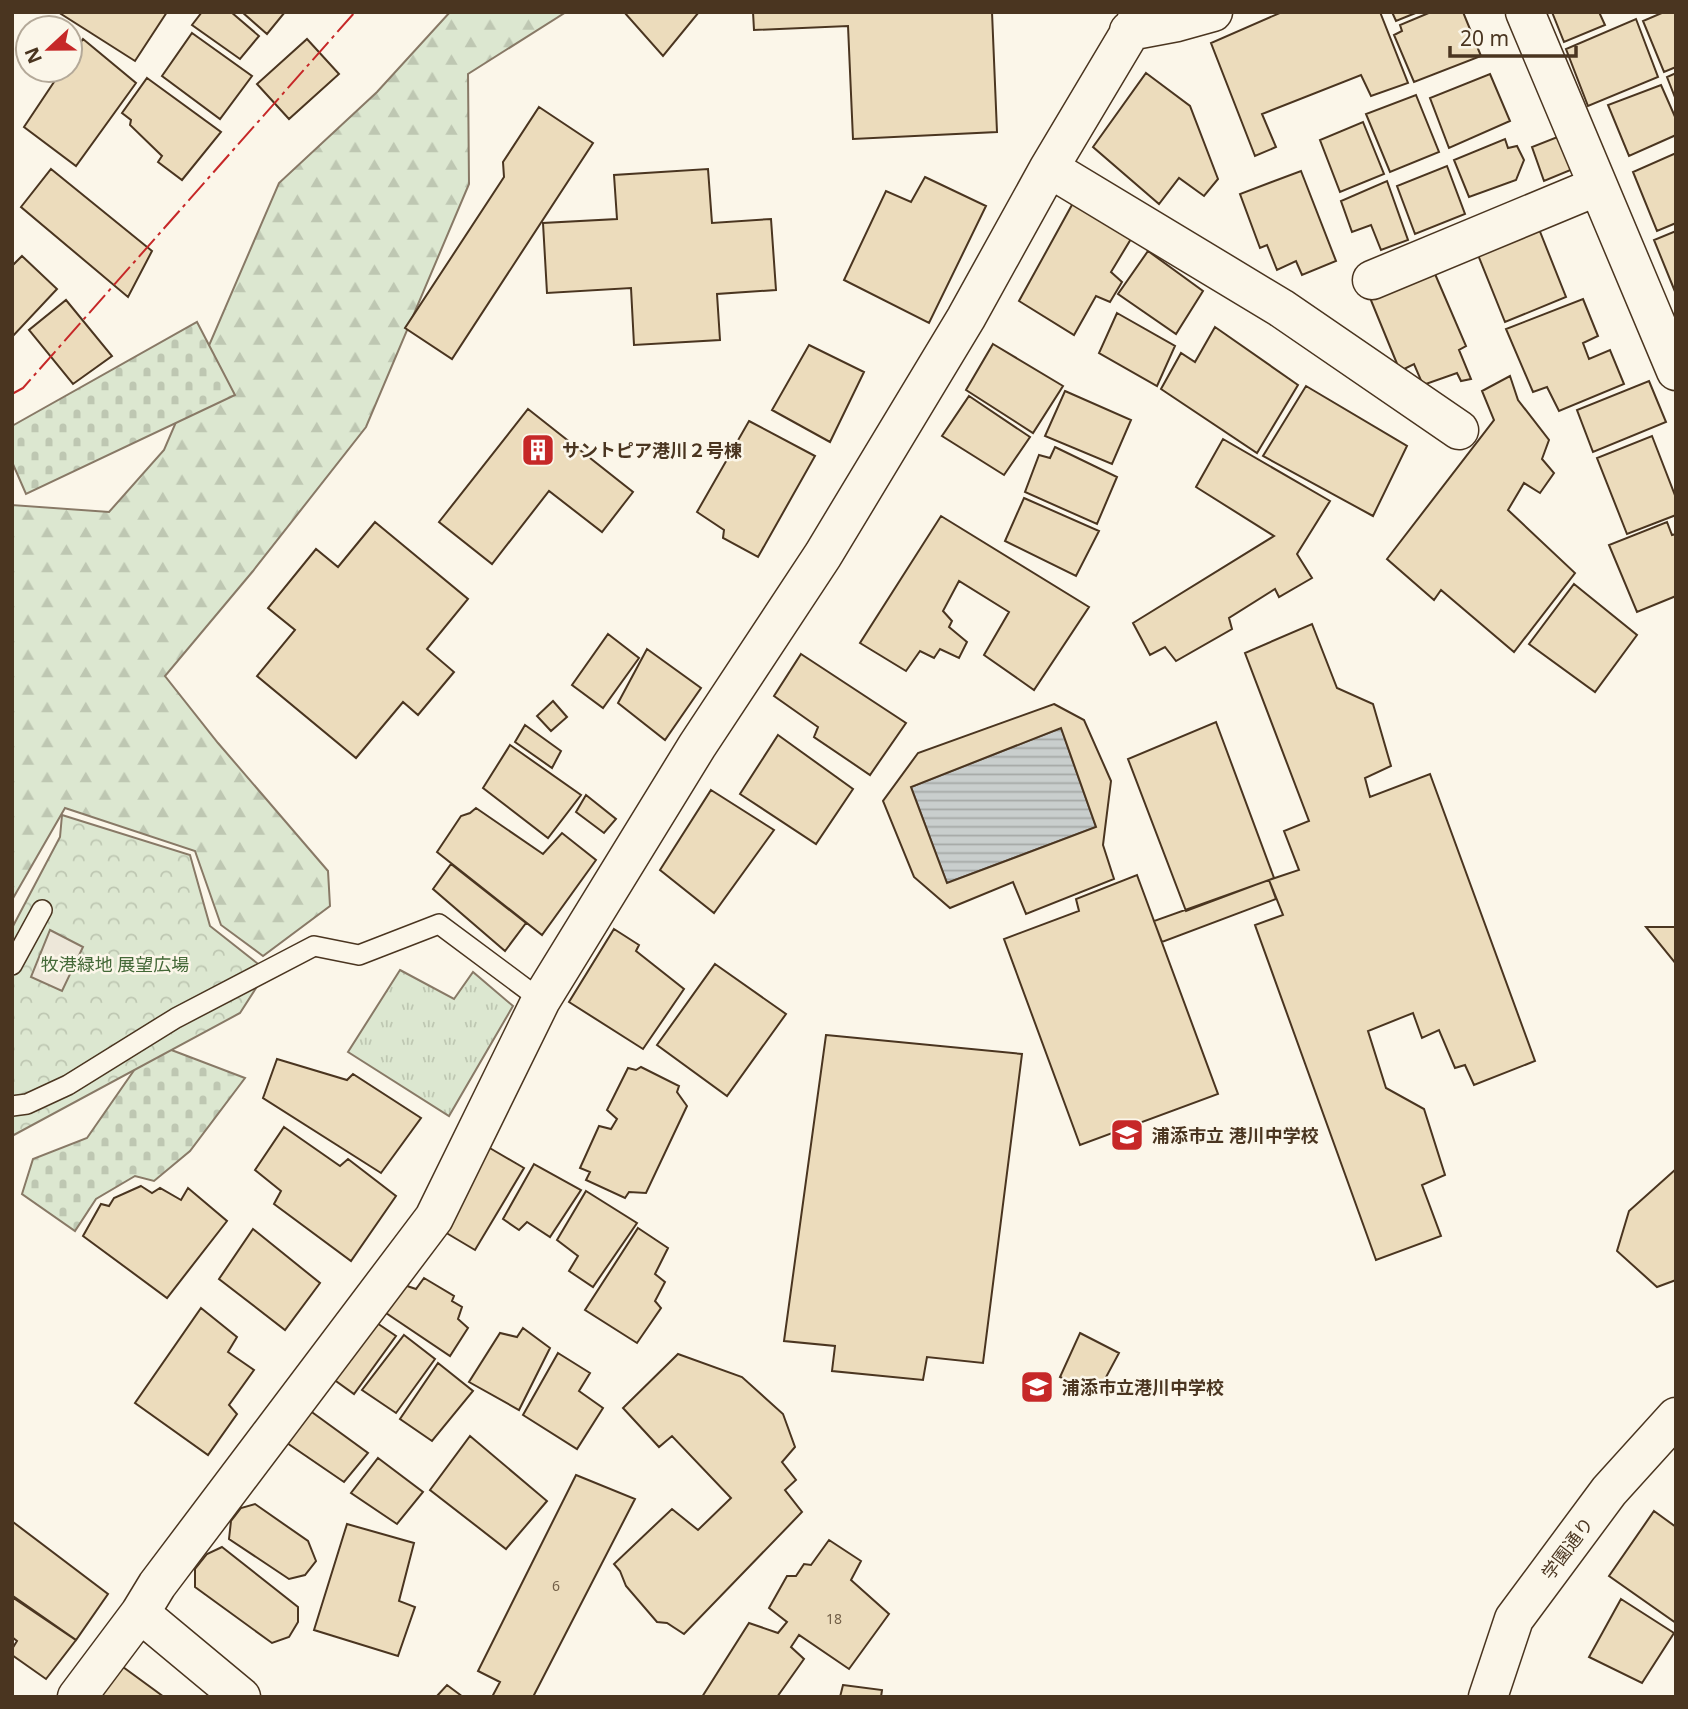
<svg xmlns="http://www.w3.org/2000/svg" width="1688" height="1709" viewBox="0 0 1688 1709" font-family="'Noto Sans','Noto Sans JP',sans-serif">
<defs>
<pattern id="grass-tufts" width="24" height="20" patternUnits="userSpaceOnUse" patternTransform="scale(1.75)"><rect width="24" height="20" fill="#dce7d0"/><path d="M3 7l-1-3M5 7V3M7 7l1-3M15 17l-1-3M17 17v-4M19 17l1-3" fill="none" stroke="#bec7b2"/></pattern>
<pattern id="forest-firs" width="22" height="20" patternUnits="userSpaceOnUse" patternTransform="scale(1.75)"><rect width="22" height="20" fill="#dce7d0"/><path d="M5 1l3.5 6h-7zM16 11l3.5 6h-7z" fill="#bec7b2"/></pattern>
<pattern id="cemetery-stones" width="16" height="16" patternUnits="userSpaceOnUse" patternTransform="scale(1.75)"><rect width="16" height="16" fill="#dce7d0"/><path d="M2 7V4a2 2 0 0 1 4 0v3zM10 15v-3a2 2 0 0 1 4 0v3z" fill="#bec7b2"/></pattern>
<pattern id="park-crowns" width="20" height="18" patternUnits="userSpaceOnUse" patternTransform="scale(1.75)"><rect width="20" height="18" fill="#dce7d0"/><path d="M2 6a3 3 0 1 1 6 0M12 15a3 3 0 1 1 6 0" fill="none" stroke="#bec7b2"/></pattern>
<pattern id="water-rules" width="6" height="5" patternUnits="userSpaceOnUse" patternTransform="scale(1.75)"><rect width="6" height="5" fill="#c9cecd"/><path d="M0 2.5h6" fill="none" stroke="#a5a8a6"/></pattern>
</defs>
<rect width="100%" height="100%" fill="#fbf6e9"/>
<!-- grass -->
<path fill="url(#grass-tufts)" stroke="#887966" stroke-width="2" d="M400 970 454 999 473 972 513 1006 449 1116 348 1052Z"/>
<!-- forest -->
<path fill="url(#forest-firs)" stroke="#887966" stroke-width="2" d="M450 12H566L468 74 469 184 366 427 253 571 165 676 218 743 328 871 330 906 263 956 221 925 195 851 65 808 12 900V505L109 512 164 450 279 183 377 92Z"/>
<!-- cemetery -->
<path fill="url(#cemetery-stones)" stroke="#887966" stroke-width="2" d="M197 322 235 395 26 494 12 462V426Z
M153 1043 245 1078 190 1151 154 1181 135 1176 96 1199 75 1231 22 1194 33 1159 87 1138Z"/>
<!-- park -->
<path fill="url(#park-crowns)" stroke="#887966" stroke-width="2" d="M62 815 190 855 210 926 267 971 240 1013 12 1136V928L60 837Z"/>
<!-- parking -->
<path fill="#ede7d9" stroke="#887966" stroke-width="2" d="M50 930 83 947 62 991 31 977Z"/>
<!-- water -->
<path fill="url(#water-rules)" stroke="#887966" stroke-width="2" d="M1061 728 1096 827 947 883 911 787Z"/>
<!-- building -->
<path fill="#ecdcbc" stroke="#4a3520" stroke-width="2" fill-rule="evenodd" d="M58 12H167L135 61Z
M202 12H231L259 36 240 59 192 25Z
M242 12H285L267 34Z
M624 12H699L663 56Z
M753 12H992L997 132 853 139 848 26 754 30Z
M1282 12H1380L1408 83 1371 96 1361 75 1262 114 1276 147 1255 156 1211 43Z
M1392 12H1418L1396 21Z
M1431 12H1463L1481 56 1414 82 1394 35 1402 31 1400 25Z
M1552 12H1599L1605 25 1564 42Z
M1664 12H1676V67L1664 72 1643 21Z
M1636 19 1658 77 1588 106 1566 49Z
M192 33 252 76 220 119 162 76Z
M83 39 136 83 76 166 24 127 62 70H70V58Z
M307 39 339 74 289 119 257 84Z
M1146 73 1190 106 1218 179 1204 196 1179 178 1159 204 1093 147Z
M1676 73V100L1667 77Z
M1490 74 1510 121 1449 148 1430 98Z
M147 78 221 132 182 180 158 162 162 156 130 125 131 120 122 113Z
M1661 85 1676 119V135L1629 156 1608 105Z
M1416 95 1439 152 1390 172 1366 114Z
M539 107 593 143 452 359 405 328 504 177 503 162Z
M1363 122 1384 174 1340 192 1320 140Z
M1560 136 1573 169 1544 181 1532 147Z
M1505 139 1508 148 1517 146 1524 160 1516 180 1469 197 1454 160Z
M1676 153V223L1657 231 1633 172Z
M1447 166 1465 214 1415 234 1397 186Z
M51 169 152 251 128 297 21 207Z
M708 169 712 223 771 219 776 290 717 294 720 340 634 345 631 288 547 293 543 223 617 219 614 175Z
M1301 171 1336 261 1302 275 1296 261 1277 270 1267 245 1260 248 1240 194Z
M925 177 986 206 929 323 844 280 886 191 911 202Z
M1387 181 1408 240 1381 250 1371 225 1352 232 1341 201Z
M1078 194 1137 229 1111 272 1122 282 1110 302 1096 296 1074 335 1019 301Z
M1535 219 1566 297 1505 322 1474 245Z
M1676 231V294L1654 240Z
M1148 251 1203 291 1176 334 1118 294Z
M22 256 57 289 12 337V266Z
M1432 267 1466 346 1459 350 1471 379 1461 381 1457 373 1423 385 1414 364 1400 371 1368 293Z
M1583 299 1598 336 1583 343 1589 359 1610 350 1624 384 1559 411 1547 387 1533 392 1506 329Z
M66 300 112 356 73 384 29 330Z
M1117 313 1175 346 1157 386 1099 353Z
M1215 327 1298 385 1257 453 1161 389 1181 353 1195 362Z
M993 344 1063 386 1033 433 966 390Z
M809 345 864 372 830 442 772 410Z
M1510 376 1518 400 1549 440 1542 459 1554 473 1540 493 1524 483 1508 510 1575 573 1514 652 1441 590 1434 600 1387 559 1494 420 1482 391Z
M1649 381 1666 422 1593 452 1577 410Z
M1306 386 1407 446 1373 516 1263 456Z
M1065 391 1131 420 1112 464 1045 436Z
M969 396 1030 437 1004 475 942 436Z
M528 409 633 492 602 532 549 491 492 564 439 522Z
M749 421 815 456 758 557 723 538 724 530 697 512Z
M1652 436 1676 498V515L1627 534 1597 458Z
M1223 439 1330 501 1297 554 1312 578 1279 597 1275 589 1229 618 1232 629 1176 661 1165 647 1150 655 1133 623 1274 536 1196 487Z
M1055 447 1117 477 1097 524 1025 492 1039 455 1050 458Z
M1024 498 1099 531 1076 576 1005 541Z
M941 516 1089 607 1034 690 984 655 1009 612 959 581 943 611 952 621 949 627 967 642 959 658 940 649 934 658 920 651 906 671 860 643Z
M375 522 468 599 427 649 454 672 418 715 403 702 356 758 257 676 295 630 268 608 316 549 338 567Z
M1667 522 1672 535 1676 534V596L1637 612 1609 545Z
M1574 584 1637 635 1595 692 1529 644Z
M1312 624 1337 688 1373 704 1391 766 1365 778 1370 797 1430 774 1535 1061 1474 1085 1465 1065 1455 1068 1439 1030 1422 1038 1413 1013 1368 1031 1386 1088 1424 1109 1445 1175 1422 1185 1441 1236 1376 1260 1255 925 1283 915 1269 880 1299 870 1284 831 1309 821 1245 653Z
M608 634 639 658 603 708 572 685Z
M647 649 701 688 665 740 618 703Z
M801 654 906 723 870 775 814 737 818 727 774 696Z
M553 701 567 717 551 731 537 716Z
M1054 704 1084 720 1111 781 1103 845 1114 879 1026 914 1013 882 950 908 914 877 883 801 918 753ZM1061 728 1096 827 947 883 911 787Z
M1216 722 1274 878 1186 911 1128 759Z
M525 725 561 751 552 768 515 742Z
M778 735 853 789 816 844 740 794Z
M510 745 581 795 548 838 483 788Z
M711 790 774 830 714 913 660 870Z
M586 795 616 819 604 833 576 812Z
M476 808 543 854 562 833 596 860 542 935 437 852 461 816 470 813Z
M451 864 526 923 505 951 433 889Z
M1137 875 1218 1094 1080 1145 1004 939 1079 911 1076 899Z
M1269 880 1276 899 1162 942 1154 921Z
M1646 927H1676V964Z
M614 929 639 945 636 951 684 989 643 1049 569 1002Z
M715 964 786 1014 727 1096 657 1045Z
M826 1035 1022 1054 983 1363 927 1357 923 1380 832 1371 835 1346 784 1341Z
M277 1059 347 1080 353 1074 421 1118 381 1173 263 1098Z
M641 1067 679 1086 677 1092 687 1106 646 1193 629 1192 625 1198 586 1180 590 1172 580 1168 599 1126 611 1129 617 1119 607 1110 628 1068 636 1070Z
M284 1127 340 1166 348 1159 396 1196 351 1261 274 1204 281 1191 255 1170Z
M488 1147 524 1168 475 1250 443 1231Z
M534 1164 581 1190 550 1237 527 1222 519 1230 503 1219Z
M1676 1169V1280L1657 1287 1617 1251 1629 1211Z
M141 1186 152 1193 160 1188 181 1200 188 1188 227 1221 167 1298 83 1236 101 1204 109 1206 114 1198Z
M586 1191 637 1223 593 1287 569 1271 578 1256 557 1240Z
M638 1228 668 1248 655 1274 665 1282 655 1301 661 1308 637 1343 585 1310Z
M253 1229 320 1283 285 1330 219 1279Z
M424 1278 454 1296 452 1301 462 1307 458 1319 468 1328 450 1356 383 1311 401 1284 416 1289Z
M201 1308 237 1337 228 1352 254 1370 229 1405 237 1414 208 1455 135 1403Z
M371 1319 396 1336 354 1394 329 1376Z
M523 1328 550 1348 519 1410 469 1382 500 1333 517 1337Z
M1080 1333 1119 1353 1097 1394 1060 1377Z
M404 1335 435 1359 396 1413 362 1390Z
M558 1353 590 1373 579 1391 603 1408 577 1449 523 1415Z
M678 1354 742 1377 783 1414 795 1447 782 1462 796 1480 785 1490 802 1512 684 1634 667 1623 657 1622 626 1586 620 1571 614 1564 672 1509 698 1530 731 1498 672 1436 659 1447 623 1408Z
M438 1363 473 1391 432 1441 400 1419Z
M309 1410 368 1453 344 1482 287 1443Z
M470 1436 547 1501 506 1549 430 1490Z
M378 1458 423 1492 397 1524 351 1493Z
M576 1475 635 1499 533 1697H492L500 1682 478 1671Z
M255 1504 308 1541 316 1561 305 1575 289 1579 229 1539 231 1521 241 1508Z
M1654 1511 1676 1527V1623L1609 1576Z
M13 1522 108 1594 76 1640 12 1597Z
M347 1524 414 1543 399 1601 415 1607 398 1656 314 1630Z
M829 1540 861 1561 851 1580 889 1614 849 1669 799 1635 791 1647 804 1659 777 1697H702L749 1623 778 1633 787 1622 769 1608 787 1576H796L804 1564 811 1565Z
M222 1547 298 1607V1622L289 1637 272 1643 195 1587V1569L207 1554Z
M13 1596 76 1640 46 1679 12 1655V1649L17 1641 12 1637Z
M1621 1599 1674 1633 1642 1683 1589 1657Z
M123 1667 164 1697H99Z
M447 1685 463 1697H436Z
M843 1685 882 1690 881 1697H840Z"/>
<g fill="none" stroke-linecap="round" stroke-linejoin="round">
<defs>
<path id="lane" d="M12 965 42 910
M12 1106 27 1104 68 1085 176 1018 314 946 359 955 439 924 541 1000"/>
<path id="street" d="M1525 12 1676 371
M1129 31 1177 22 1213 12
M1049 168 1281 308 1459 430
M1372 280 1598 186
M140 1613 241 1697
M77 1697 140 1613 157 1585 434 1218 541 1000 697 746 823 555 966 318 1049 168 1142 12"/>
<path id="secondary" d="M1488 1697 1514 1619 1609 1491 1676 1417"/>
</defs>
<!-- lane casing -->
<use href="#lane" stroke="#4a3520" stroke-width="22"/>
<!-- street casing -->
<use href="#street" stroke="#4a3520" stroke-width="41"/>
<!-- secondary casing -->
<use href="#secondary" stroke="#4a3520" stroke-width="41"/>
<!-- lane -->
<use href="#lane" stroke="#fbf6e9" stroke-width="19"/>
<!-- street -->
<use href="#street" stroke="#fbf6e9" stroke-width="38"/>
<!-- secondary -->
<use href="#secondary" stroke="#fbf6e9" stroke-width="38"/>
<!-- power -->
<path stroke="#c62828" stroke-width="2" stroke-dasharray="24 5 3.5 5" stroke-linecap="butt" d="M12 394 23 388 355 12"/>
</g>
<!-- icons -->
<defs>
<symbol id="building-square" viewBox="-11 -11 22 22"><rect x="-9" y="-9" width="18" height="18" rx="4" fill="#c62828" stroke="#fbf6e9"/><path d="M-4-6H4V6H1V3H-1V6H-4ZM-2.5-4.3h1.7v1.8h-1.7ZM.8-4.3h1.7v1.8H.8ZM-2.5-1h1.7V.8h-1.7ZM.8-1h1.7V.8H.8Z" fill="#fff"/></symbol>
<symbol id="school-square" viewBox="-11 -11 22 22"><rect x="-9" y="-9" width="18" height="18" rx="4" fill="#c62828" stroke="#fbf6e9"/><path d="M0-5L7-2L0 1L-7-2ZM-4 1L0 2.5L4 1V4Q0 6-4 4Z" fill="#fff"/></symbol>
</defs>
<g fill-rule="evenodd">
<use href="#building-square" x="519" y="431" width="38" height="38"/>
<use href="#school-square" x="1108" y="1116" width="38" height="38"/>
<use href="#school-square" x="1018" y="1368" width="38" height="38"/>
</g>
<g text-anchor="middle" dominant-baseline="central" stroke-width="5" stroke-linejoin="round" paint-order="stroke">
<!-- number labels -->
<g font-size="14" fill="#725f47">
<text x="556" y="1585">6</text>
<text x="834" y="1618">18</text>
</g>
<!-- poi labels -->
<g font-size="18" font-weight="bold" fill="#4a3520" stroke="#fbf6e9" text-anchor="start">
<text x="562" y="450">サントピア港川２号棟</text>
<text x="1152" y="1135">浦添市立 港川中学校</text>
<text x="1062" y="1387">浦添市立港川中学校</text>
</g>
<!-- park labels -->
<g font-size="18" fill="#436837" stroke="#fbf6e9">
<text x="115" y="964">牧港緑地 展望広場</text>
</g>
<!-- street labels -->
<g font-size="18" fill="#4a3520" stroke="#fbf6e9">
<text transform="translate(1567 1548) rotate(-53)">学園通り</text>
</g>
</g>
<!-- border -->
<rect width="1688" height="1709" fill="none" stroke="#4a3520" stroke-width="28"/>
<!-- north arrow -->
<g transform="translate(49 49) rotate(248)"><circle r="33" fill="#fbf6e9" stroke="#b4a999" stroke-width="2"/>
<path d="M0-5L12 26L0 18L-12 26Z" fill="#c62828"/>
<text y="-10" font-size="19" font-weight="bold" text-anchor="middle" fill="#4a3520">N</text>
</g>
<!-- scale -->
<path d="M1450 46v10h126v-10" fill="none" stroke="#4a3520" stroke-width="3.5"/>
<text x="1460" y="46" font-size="21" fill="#4a3520" stroke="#fbf6e9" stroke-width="5" paint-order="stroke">20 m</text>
</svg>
